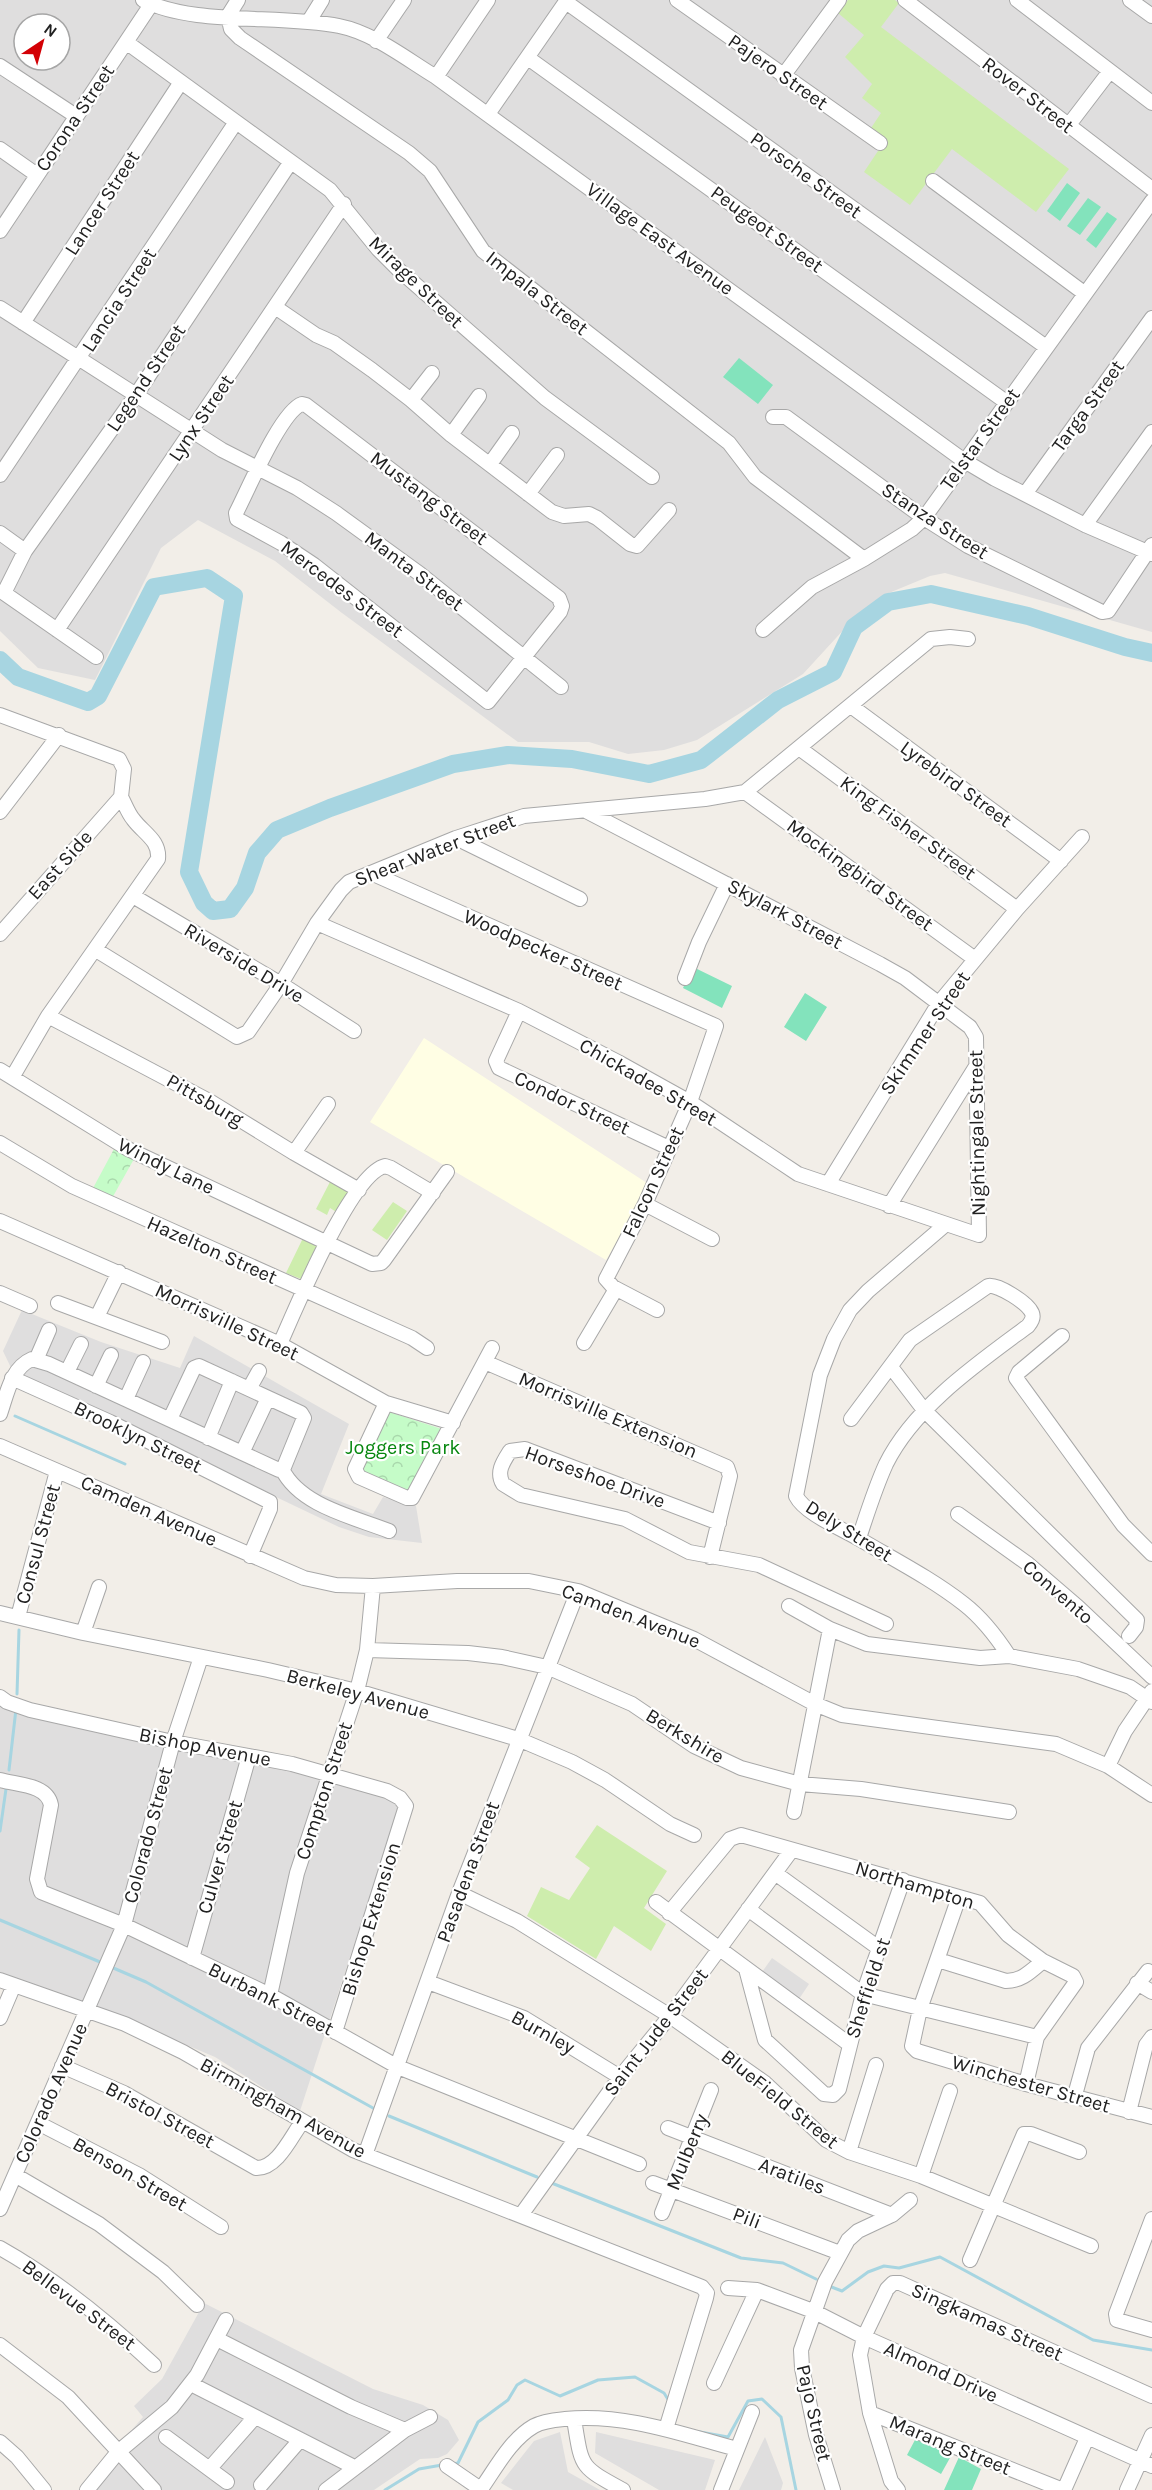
<svg xmlns="http://www.w3.org/2000/svg" width="1152" height="2490" viewBox="0 0 1152 2490" font-family="Karla,sans-serif">
<defs>
<pattern id="park-crowns" width="20" height="18" patternUnits="userSpaceOnUse" patternTransform="scale(1.5)"><rect width="20" height="18" fill="#c5fcc8"/><path d="M2 6a3 3 0 1 1 6 0M12 15a3 3 0 1 1 6 0" fill="none" stroke="#a9d8ac"/></pattern>
</defs>
<rect width="100%" height="100%" fill="#f2eee8"/>
<!-- residential -->
<path fill="#dfdede" fill-rule="evenodd" d="M0 0H1152V632L945 573 930 576 884 595 847 626 803 674 697 740 664 750 628 754 589 742H518L342 613 275 561 198 520 161 548 95 680 38 668 0 631ZM24 24H60V60H24Z
M22 1310 101 1342 180 1368 194 1336 349 1424 321 1494 373 1514 383 1497 416 1506 422 1543 369 1537 339 1527 13 1372 3 1351Z
M0 1704 189 1751 323 1777 388 1797 395 1803 398 1809 300 2111 215 2057 99 2008 0 1974Z
M772 1958 809 1984 799 1999 762 1972Z
M204 2303 373 2389 423 2405 448 2420 459 2440 447 2454 438 2458 420 2459 374 2490H89L118 2446 143 2417 134 2406 162 2379Z
M560 2432 568 2472 600 2490H513L501 2483 534 2441Z
M596 2432 715 2460 705 2490H659L595 2453Z
M765 2437 783 2483 781 2490H739Z"/>
<!-- education -->
<path fill="#fffee4" d="M424 1038 650 1185 606 1260 370 1122Z"/>
<!-- grass -->
<path fill="#ceedad" d="M848 0H895L899 3 881 27 1069 169 1036 212 952 149 910 205 864 172 886 139 871 128 881 113 862 98 872 84 845 57 864 35 838 13Z
M332 1178 352 1190 338 1213 330 1208 327 1215 316 1209Z
M393 1202 407 1211 387 1240 372 1230Z
M303 1238 319 1244 301 1279 286 1273Z
M597 1825 667 1871 644 1908 666 1924 651 1951 614 1926 596 1959 527 1916 541 1887 569 1900 590 1868 575 1857Z"/>
<!-- park -->
<path fill="url(#park-crowns)" d="M114 1149 134 1159 111 1200 92 1190Z
M389 1412 445 1430 411 1494 360 1471Z"/>
<!-- pitch -->
<path fill="#83e3bc" d="M1067 183 1080 193 1060 221 1047 211Z
M1088 198 1101 207 1080 235 1067 226Z
M1107 212 1117 219 1096 248 1086 240Z
M739 358 773 385 758 404 723 377Z
M693 967 732 986 722 1008 683 988Z
M805 993 827 1007 806 1041 784 1027Z
M916 2438 951 2456 941 2474 907 2455Z
M959 2457 981 2469 972 2490H944Z"/>
<g fill="none" stroke-linecap="round" stroke-linejoin="round">
<!-- stream -->
<path stroke="#a7d5e1" stroke-width="3" d="M15 1416 125 1464
M17 1694 19 1630
M9 1770 16 1709
M0 1831 6 1789
M0 1920 100 1962
M111 1967 146 1982 373 2108
M389 2116 537 2177
M549 2182 741 2258 783 2263 816 2279
M829 2286 842 2291 868 2272 884 2266 899 2268 940 2257 1093 2340 1152 2350
M700 2432 728 2437 748 2401 762 2399 781 2417 796 2490
M452 2464 458 2463 478 2422 508 2400 517 2385 525 2380 560 2396 598 2380 635 2377 664 2393 669 2401
M385 2490 419 2469 442 2465"/>
<!-- river -->
<path stroke="#a7d5e1" stroke-width="18" d="M0 660 18 677 88 702 98 696 154 587 207 578 234 596 189 872 204 903 213 911 230 909 245 888 257 853 277 830 330 808 453 764 508 755 572 759 649 774 701 760 778 700 833 672 854 627 888 602 931 594 1028 616 1125 647 1152 653"/>
<defs>
<path id="minor" d="M143 0C193 26 281 14 339 26 374 33 406 59 436 77L963 460 995 479 1085 525 1152 554
M238 0 228 16 231 29 240 38 409 153 430 171 483 251 729 443 755 477 864 559
M677 0 880 143
M905 0 1152 189
M1017 0 1152 103
M1130 0 1152 16
M566 2 1046 347
M309 21 322 0
M376 41 404 0
M126 42 330 190 378 249 399 270 545 398 652 477
M528 58 1006 402
M0 66 76 116
M783 76 839 0
M436 77 488 0
M488 114 567 0
M1068 126 1110 71
M0 149 37 175
M933 181 1084 293
M0 231 154 0
M275 307 316 335 334 343 372 370 411 400 451 435 552 512 564 516 589 514 597 518 630 544 637 546 669 510
M0 308 222 450 297 488 336 513 420 574 561 687
M23 323 181 82
M411 400 432 373
M302 404 306 405 559 598 562 606 560 612 488 702 314 565 281 543 237 519 236 513C248 490 281 411 302 404Z
M773 417H786L924 518 968 546 1102 612 1108 611 1152 545
M451 435 479 396
M490 464 512 433
M0 475 236 122
M528 494 557 455
M1025 494 1152 318
M1085 525 1152 432
M0 533 25 551
M57 630 344 204
M763 630 812 587 864 559 912 529 924 518 1152 201
M96 657 4 593 25 551 136 395 290 163
M851 706 1061 861
M0 715 119 759 124 769 121 797
M799 748 1017 909
M745 792 975 959
M0 812 59 735
M456 838 580 899
M371 873 716 1026 690 1102 645 1204 606 1279 613 1287 657 1310
M133 896 281 984 354 1031
M317 923 519 1011 618 1062 690 1102 798 1174 979 1235 976 1037 970 1027 905 978 880 964 586 811
M0 934 121 797
M96 950 237 1037 248 1032 281 984 317 923 341 890 349 882 456 838 524 816 705 799 745 792 931 639 950 637 968 639
M685 978 699 942 727 884
M519 1011 496 1061 499 1068 669 1148
M48 1016 211 1102 294 1153 359 1190
M0 1070 128 1149 372 1264 381 1263 384 1260 447 1172
M13 1076 48 1016 158 859C160 840 143 833 133 819 128 813 125 804 121 797
M0 1143 72 1186 412 1338 427 1348
M294 1153 328 1104
M828 1184 939 1003 1017 909 1082 837
M645 1204 712 1239
M889 1206 975 1068
M0 1221 280 1344 386 1403 453 1423
M945 1225 868 1291 850 1310 834 1339 820 1375 796 1496C805 1514 843 1529 861 1540 895 1560 932 1579 964 1604 982 1618 996 1636 1009 1656
M0 1293 30 1306
M58 1303 162 1342
M97 1317 119 1272
M1062 1336 1019 1372 1016 1378 1123 1525 1152 1554
M584 1343 616 1289
M280 1344C295 1310 351 1174 385 1166L391 1168 433 1193
M36 1360 49 1330
M485 1362 727 1467 730 1476 710 1557
M891 1367 924 1410 1137 1620 1136 1627 1129 1636
M67 1372 81 1344
M12 1378 110 1422 270 1502V1509L250 1556
M96 1386 111 1355
M249 1389 259 1371
M126 1399 143 1362
M386 1403 355 1469 359 1477 407 1498H412L492 1348
M0 1414C7 1394 11 1368 32 1359L49 1364 279 1470 284 1467 304 1418 301 1413 199 1366 194 1368 170 1419
M851 1419 910 1340 988 1286C998 1284 1028 1303 1032 1313 1034 1318 1031 1322 1028 1326 978 1363 914 1407 886 1464 875 1488 867 1514 859 1538
M208 1438 232 1381
M0 1446 304 1578 336 1585 373 1586 457 1581H529L578 1591 694 1639 815 1704 842 1715 1056 1744 1108 1766 1152 1795
M242 1453 268 1398
M282 1469C300 1506 354 1517 389 1531
M958 1514 1028 1564 1078 1607 1152 1677
M719 1523 525 1449 510 1451C503 1462 496 1472 503 1484L521 1495 625 1519 689 1552 759 1565 886 1624
M789 1606 830 1629 867 1644 980 1658 1009 1656 1078 1669 1130 1687 1152 1702
M0 1613 83 1633 268 1670 357 1691 518 1739 572 1762 605 1780 670 1824 694 1835
M18 1617 57 1471
M83 1633 99 1587
M367 1650 468 1653 502 1657 547 1667 632 1704 694 1746 741 1768 800 1784 861 1789 1009 1812
M0 1697 7 1702 30 1710 173 1742 292 1764 387 1791 400 1798 406 1806 335 2032
M1108 1766 1125 1731 1152 1691
M0 1780C17 1785 47 1784 51 1805L37 1879 41 1892 124 1925 270 1995 398 2067 639 2164
M794 1812 830 1629
M775 1873 880 1949
M459 1893 517 1921 670 2016 765 2083 826 2140 849 2152 921 2176 1091 2246
M959 1897 920 2009 912 2046 917 2051 1026 2084 1152 2117
M656 1902 849 2044
M748 1909 863 1994 1037 2037
M669 1913 730 1839 741 1835 980 1903 1008 1935 1043 1961 1073 1976 1076 1982 1037 2037 1026 2084
M192 1958 249 1756
M938 1960 1006 1981C1022 1981 1031 1971 1043 1961
M746 1969 765 2040 824 2094 833 2095 839 2089 863 1994 903 1880
M0 1980 125 2024 183 2052 353 2150 702 2287 707 2293 706 2298 666 2429
M428 1982 524 2018 620 2077
M1137 1983 1152 1992
M270 1995 297 1873 357 1691 367 1650 373 1586
M0 2018 14 1985
M62 2066 124 2093 256 2168C277 2169 291 2137 302 2122
M1075 2095 1088 2048 1148 1971
M1129 2112 1146 2045 1152 2037
M38 2123 139 2175 221 2227
M668 2128 892 2215
M849 2152 876 2065
M365 2155 459 1893 578 1591
M15 2175 99 2224 163 2272 197 2305
M921 2176 950 2091
M653 2183 840 2253
M0 2209 124 1925 173 1742 201 1657
M662 2213 711 2090
M521 2215 620 2077 670 2016 791 1851
M1152 2219 1116 2314 1117 2320 1152 2330
M0 2248C57 2280 107 2321 154 2365
M970 2260 1024 2134H1031L1079 2152
M728 2288 757 2290 813 2311 864 2337 1152 2466
M217 2339 351 2407 405 2430
M0 2345 68 2397 154 2490
M714 2383 757 2290
M191 2384 354 2467
M870 2413 1063 2490
M574 2419C582 2468 579 2466 623 2490
M166 2437 227 2482
M0 2442 17 2457 44 2490
M447 2466 482 2490
M210 2468 255 2417
M261 2485 300 2440
M481 2489C496 2468 510 2440 534 2426 543 2421 555 2420 565 2419 625 2413 681 2434 737 2449
M87 2490 118 2452 172 2407 197 2375 226 2320
M326 2490 405 2430 430 2417
M721 2490 752 2412
M833 2490 816 2435 802 2368 801 2350 825 2282 848 2240 858 2231 892 2215 910 2200
M898 2490 891 2481 870 2413 860 2355 864 2337 887 2289 893 2283H900L1152 2396
M1064 2490 1087 2438
M1127 2490 1152 2435"/>
</defs>
<!-- minor casing -->
<use href="#minor" stroke="#a8a8a8" stroke-width="16"/>
<!-- minor -->
<use href="#minor" stroke="#fff" stroke-width="14"/>
</g>
<g text-anchor="middle" dominant-baseline="central" stroke-width="4.5" stroke-linejoin="round" paint-order="stroke">
<!-- street labels -->
<g font-size="20" fill="#212121" stroke="#fff">
<text transform="translate(778 72) rotate(35)">Pajero Street</text>
<text transform="translate(1028 95) rotate(38)">Rover Street</text>
<text transform="translate(75 118) rotate(-56)">Corona Street</text>
<text transform="translate(806 175) rotate(36)">Porsche Street</text>
<text transform="translate(102 203) rotate(-57)">Lancer Street</text>
<text transform="translate(767 229) rotate(36)">Peugeot Street</text>
<text transform="translate(660 239) rotate(36)">Village East Avenue</text>
<text transform="translate(416 282) rotate(44)">Mirage Street</text>
<text transform="translate(537 293) rotate(38)">Impala Street</text>
<text transform="translate(119 300) rotate(-57)">Lancia Street</text>
<text transform="translate(146 378) rotate(-56)">Legend Street</text>
<text transform="translate(1088 406) rotate(-54)">Targa Street</text>
<text transform="translate(201 418) rotate(-56)">Lynx Street</text>
<text transform="translate(980 439) rotate(-54)">Telstar Street</text>
<text transform="translate(429 498) rotate(37)">Mustang Street</text>
<text transform="translate(935 521) rotate(33)">Stanza Street</text>
<text transform="translate(414 571) rotate(37)">Manta Street</text>
<text transform="translate(342 589) rotate(37)">Mercedes Street</text>
<text transform="translate(956 784) rotate(36)">Lyrebird Street</text>
<text transform="translate(908 828) rotate(36)">King Fisher Street</text>
<text transform="translate(435 850) rotate(-21)">Shear Water Street</text>
<text transform="translate(60 865) rotate(-48)">East Side</text>
<text transform="translate(860 875) rotate(36)">Mockingbird Street</text>
<text transform="translate(785 914) rotate(28)">Skylark Street</text>
<text transform="translate(543 950) rotate(24)">Woodpecker Street</text>
<text transform="translate(244 963) rotate(31)">Riverside Drive</text>
<text transform="translate(925 1033) rotate(-56)">Skimmer Street</text>
<text transform="translate(648 1082) rotate(30)">Chickadee Street</text>
<text transform="translate(205 1100) rotate(30)">Pittsburg</text>
<text transform="translate(572 1103) rotate(25)">Condor Street</text>
<text transform="translate(977 1133) rotate(-91)">Nightingale Street</text>
<text transform="translate(166 1166) rotate(26)">Windy Lane</text>
<text transform="translate(653 1182) rotate(-65)">Falcon Street</text>
<text transform="translate(212 1250) rotate(24)">Hazelton Street</text>
<text transform="translate(227 1322) rotate(25)">Morrisville Street</text>
<text transform="translate(608 1415) rotate(23)">Morrisville Extension</text>
<text transform="translate(138 1437) rotate(26)">Brooklyn Street</text>
<text transform="translate(595 1477) rotate(20)">Horseshoe Drive</text>
<text transform="translate(149 1511) rotate(24)">Camden Avenue</text>
<text transform="translate(849 1531) rotate(32)">Dely Street</text>
<text transform="translate(38 1544) rotate(-75)">Consul Street</text>
<text transform="translate(1058 1592) rotate(41)">Convento</text>
<text transform="translate(631 1616) rotate(21)">Camden Avenue</text>
<text transform="translate(358 1694) rotate(15)">Berkeley Avenue</text>
<text transform="translate(685 1736) rotate(31)">Berkshire</text>
<text transform="translate(205 1747) rotate(11)">Bishop Avenue</text>
<text transform="translate(324 1791) rotate(-72)">Compton Street</text>
<text transform="translate(148 1835) rotate(-75)">Colorado Street</text>
<text transform="translate(220 1857) rotate(-74)">Culver Street</text>
<text transform="translate(468 1872) rotate(-70)">Pasadena Street</text>
<text transform="translate(915 1885) rotate(17)">Northampton</text>
<text transform="translate(371 1919) rotate(-73)">Bishop Extension</text>
<text transform="translate(868 1988) rotate(-72)">Sheffield st</text>
<text transform="translate(271 1999) rotate(27)">Burbank Street</text>
<text transform="translate(543 2032) rotate(29)">Burnley</text>
<text transform="translate(656 2032) rotate(-52)">Saint Jude Street</text>
<text transform="translate(1031 2084) rotate(16)">Winchester Street</text>
<text transform="translate(51 2093) rotate(-66)">Colorado Avenue</text>
<text transform="translate(780 2099) rotate(39)">BlueField Street</text>
<text transform="translate(283 2108) rotate(29)">Birmingham Avenue</text>
<text transform="translate(160 2115) rotate(28)">Bristol Street</text>
<text transform="translate(687 2152) rotate(-68)">Mulberry</text>
<text transform="translate(130 2174) rotate(30)">Benson Street</text>
<text transform="translate(792 2176) rotate(21)">Aratiles</text>
<text transform="translate(747 2218) rotate(21)">Pili</text>
<text transform="translate(79 2305) rotate(37)">Bellevue Street</text>
<text transform="translate(987 2322) rotate(24)">Singkamas Street</text>
<text transform="translate(941 2372) rotate(24)">Almond Drive</text>
<text transform="translate(814 2413) rotate(77)">Pajo Street</text>
<text transform="translate(950 2445) rotate(22)">Marang Street</text>
</g>
<!-- park labels -->
<g font-size="20" fill="#07870f" stroke="#fff">
<text x="403" y="1447">Joggers Park</text>
</g>
</g>
<!-- north arrow -->
<g transform="translate(42 42) rotate(36)"><circle r="28" fill="#ffffff" stroke="#a6a6a6" stroke-width="1.5"/>
<path d="M0-4.5L10 22L0 15L-10 22Z" fill="#d30005"/>
<text y="-9" font-size="16" font-weight="bold" text-anchor="middle" fill="#212121">N</text>
</g>
</svg>
